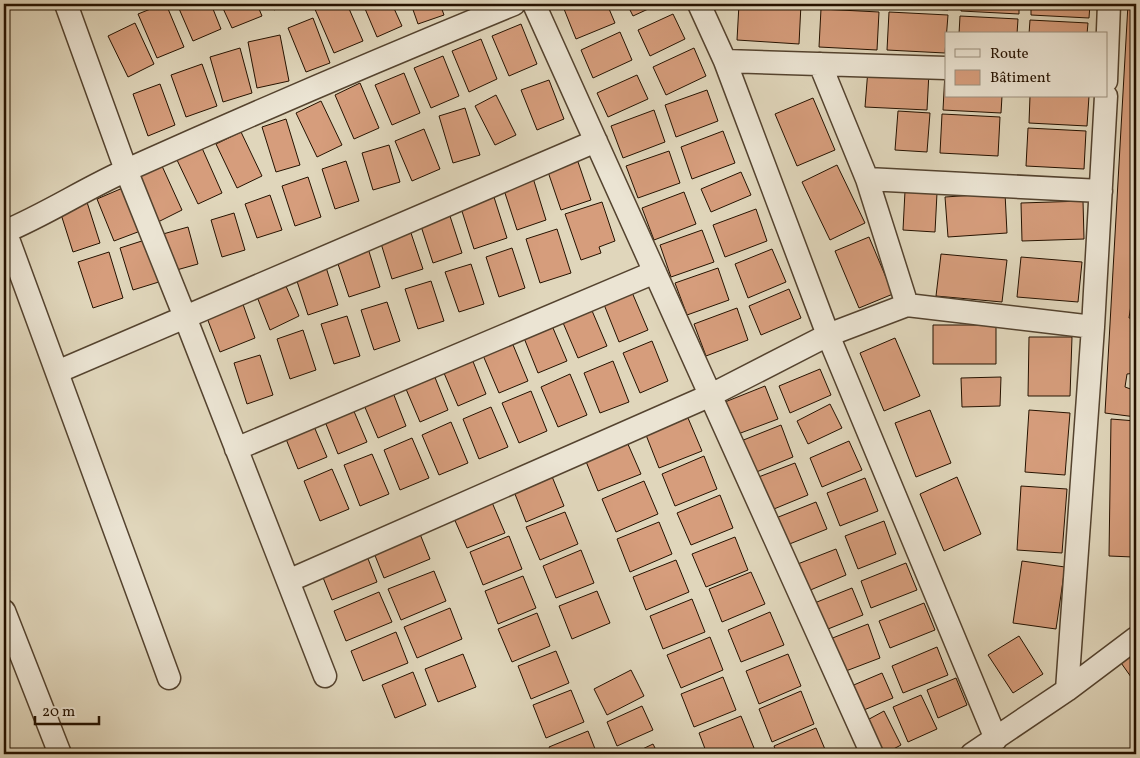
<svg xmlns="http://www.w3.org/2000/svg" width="1140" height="758" viewBox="0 0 1140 758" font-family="Vollkorn,serif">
<rect width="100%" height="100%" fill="#e0d6bb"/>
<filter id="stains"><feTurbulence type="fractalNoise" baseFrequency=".004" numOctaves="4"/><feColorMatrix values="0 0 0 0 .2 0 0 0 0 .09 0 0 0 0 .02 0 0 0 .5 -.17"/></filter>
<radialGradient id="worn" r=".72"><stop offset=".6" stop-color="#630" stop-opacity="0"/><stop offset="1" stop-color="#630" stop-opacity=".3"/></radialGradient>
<!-- building -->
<path fill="#d69d7c" stroke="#251200" d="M163 4H166L184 47 157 58 138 14Z
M177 4H211L221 29 193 41Z
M221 4H257L262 16 232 28Z
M271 4H288L274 10Z
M321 4H347L363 41 334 53 314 7Z
M363 4H392L402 26 377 37Z
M411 4H440L444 15 418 24Z
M576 4H607L615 23 576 39 564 9Z
M627 4H659L633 16Z
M739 4H801L799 44 737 40Z
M822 4H880V7Z
M891 4H949L948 10 890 7Z
M961 4H1019V14L961 11Z
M1031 4H1090L1089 18 1031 15Z
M1128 4H1136V228L1133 227 1136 237V304L1131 305 1129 318 1136 319V373L1127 374 1125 387 1136 391V417L1105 413Z
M821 9 879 12 877 50 819 47Z
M889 12 948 15 945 53 887 50Z
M673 14 685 39 650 56 638 30Z
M960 16 1018 19 1017 34H959Z
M313 18 330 63 306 72 288 28Z
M1030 20 1088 23 1087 34H1029Z
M135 23 154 64 128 77 108 36Z
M521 24 537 64 509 76 492 36Z
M620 32 632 60 593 78 581 50Z
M280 35 289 81 257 88 248 42Z
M481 39 497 79 469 92 452 51Z
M240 48 252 93 223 102 210 57Z
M694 48 706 76 666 95 653 67Z
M443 56 459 96 431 108 414 68Z
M202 64 217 106 186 117 171 75Z
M868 69 929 72 927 110 865 107Z
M945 72 946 96H1002L1001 113 943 110Z
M404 73 420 113 392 125 375 85Z
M637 75 648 99 608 117 597 93Z
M549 80 564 119 537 130 521 90Z
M360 83 379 128 354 139 335 95Z
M160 84 175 125 148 136 133 94Z
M707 90 718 121 676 137 665 105Z
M496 95 516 135 495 145 475 106Z
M1030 96H1089L1087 126 1029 123Z
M813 98 835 150 797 166 775 114Z
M321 101 342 145 317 157 296 113Z
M465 108 480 155 453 163 439 116Z
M654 110 665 142 623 158 611 126Z
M898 111 930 113 927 152 895 150Z
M942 114 1000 117 998 156 940 153Z
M286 119 300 165 276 172 262 127Z
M1028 128 1086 131 1084 169 1026 166Z
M424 129 440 169 412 181 395 141Z
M723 131 735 163 692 179 681 147Z
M241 132 262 176 237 188 216 144Z
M389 145 400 182 373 190 362 153Z
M202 148 222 193 198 204 177 160Z
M669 151 680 183 638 198 626 166Z
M576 156 591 200 561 210 546 166Z
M346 161 359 201 335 209 322 169Z
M837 165 865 223 830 240 802 182Z
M162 166 182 210 158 222 137 178Z
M741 172 751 195 711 212 701 189Z
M308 177 321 217 295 226 282 186Z
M533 178 546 220 517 230 503 187Z
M125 187 143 230 114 241 97 199Z
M905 191 937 193 935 232 903 230Z
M684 192 696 224 654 240 642 208Z
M1005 193 1007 233 948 237 945 197Z
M493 194 507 238 474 249 460 205Z
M270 195 282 230 257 238 245 204Z
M86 199 100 243 73 252 59 208Z
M1083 201 1084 239 1022 241 1021 203Z
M602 202 615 241 599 247 601 253 581 260 565 214Z
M756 209 767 241 725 257 713 225Z
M448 210 462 253 433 263 419 220Z
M234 213 245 250 222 257 211 220Z
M188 227 198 264 173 271 163 234Z
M409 227 423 269 392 279 379 237Z
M557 229 571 273 540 283 526 239Z
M702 230 714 262 671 277 660 245Z
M869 237 893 294 859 308 835 251Z
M148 239 162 281 133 290 120 248Z
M367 245 380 287 349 297 335 255Z
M512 248 525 288 499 297 486 257Z
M772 249 786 282 748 298 735 264Z
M109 252 123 298 93 308 78 262Z
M941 254 1007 260 1002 302 936 296Z
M1021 257 1082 262 1078 302 1017 297Z
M324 261 338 305 308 315 294 272Z
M471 264 484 304 459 312 445 272Z
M718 268 729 300 687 315 675 283Z
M282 277 299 316 270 330 254 289Z
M431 281 444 321 418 329 405 289Z
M789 289 801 318 761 335 749 306Z
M631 290 648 330 619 342 603 302Z
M240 296 255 338 220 352 204 310Z
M387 302 400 341 374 350 361 310Z
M590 306 607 346 578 358 561 318Z
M737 308 748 340 706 356 694 324Z
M347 316 360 356 334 364 321 324Z
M550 321 567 361 538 373 522 333Z
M933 325H996V364H933Z
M303 330 316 370 290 379 277 339Z
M1029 337H1072L1070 396H1028Z
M895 338 920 396 884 411 860 353Z
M511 340 528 381 499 393 482 353Z
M652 341 668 381 640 393 623 353Z
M470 354 486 394 458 406 441 366Z
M260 355 273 395 247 404 234 363Z
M613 361 629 402 600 413 584 373Z
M820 369 831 395 790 413 779 386Z
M432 370 448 410 420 422 403 382Z
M570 374 587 415 558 427 541 387Z
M1001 377 1000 406 962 407 961 378Z
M390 385 406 426 378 438 361 398Z
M765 386 778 419 738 434 725 402Z
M531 391 547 431 519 443 502 403Z
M350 402 367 442 338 454 322 414Z
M830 404 842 428 808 444 797 421Z
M491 407 508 447 479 459 463 419Z
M930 410 951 463 916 477 895 423Z
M1029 410 1070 413 1065 475 1025 472Z
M310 417 327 457 298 469 282 429Z
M688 418 702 451 659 468 646 435Z
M1111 419 1136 421V504L1133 557 1109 556Z
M451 422 468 463 439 475 422 435Z
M781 425 793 457 754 473 741 441Z
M412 438 429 478 400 490 384 450Z
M849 441 862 470 822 487 810 458Z
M627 442 641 474 598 491 585 459Z
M372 454 389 494 360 506 344 465Z
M704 456 717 489 675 506 662 474Z
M795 463 808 495 769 511 756 478Z
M332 469 349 509 320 521 304 481Z
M551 474 564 506 526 522 513 489Z
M957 477 981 534 944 551 920 494Z
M865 478 878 511 840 526 827 493Z
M644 481 658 514 616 532 602 499Z
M1021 486 1067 489 1062 553 1017 550Z
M720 495 733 528 691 545 677 513Z
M491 500 505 533 467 548 453 516Z
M816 502 827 529 782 547 771 520Z
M565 512 578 544 540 560 526 527Z
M884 521 896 554 858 569 845 536Z
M659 522 672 554 630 572 617 539Z
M418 529 430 559 384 578 372 548Z
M509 536 522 569 483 585 470 552Z
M735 537 748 570 706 587 692 554Z
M836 549 846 575 801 594 790 567Z
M581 550 594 583 556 598 543 566Z
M365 551 377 582 332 600 320 570Z
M676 560 689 592 646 610 633 577Z
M1022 561 1065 567 1056 629 1013 623Z
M906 563 917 590 871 608 861 581Z
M434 571 446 601 401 620 388 589Z
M751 572 765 604 722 622 709 589Z
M523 576 536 608 498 624 485 591Z
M852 588 863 615 818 633 807 606Z
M597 591 610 623 572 639 559 606Z
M379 592 392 622 346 641 334 611Z
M692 599 705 632 663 649 650 616Z
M924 603 935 630 890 648 879 621Z
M450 608 462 639 417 658 404 627Z
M770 612 784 645 741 662 728 630Z
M537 613 550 646 512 662 498 629Z
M868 624 880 658 838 674 825 641Z
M396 632 408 663 363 681 351 651Z
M1019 636 1043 674 1013 693 988 655Z
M710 637 723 670 681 688 667 655Z
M937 647 948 675 903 693 892 666Z
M1136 647V684L1119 660Z
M556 651 569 683 531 699 518 666Z
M463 654 476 687 438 702 425 669Z
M788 654 801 686 759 704 746 671Z
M631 670 644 696 607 715 594 689Z
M413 672 426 705 395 718 382 685Z
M882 673 893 698 859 712 849 687Z
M723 677 736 710 694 727 681 694Z
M956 678 967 705 938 718 927 690Z
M571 690 584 722 546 738 533 705Z
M801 691 814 724 772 742 759 709Z
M921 695 937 729 908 742 893 707Z
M642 706 653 730 617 746 607 722Z
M884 711 901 745 884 754H876L860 724Z
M741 716 754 748 739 754H707L699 733Z
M816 728 827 754H777L774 746Z
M588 731 597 754H552L549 747Z
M653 744 658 754H632Z"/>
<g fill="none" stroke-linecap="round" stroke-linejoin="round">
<defs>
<path id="street" d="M66 4 126 170 185 317 325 676
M534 4 872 754
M699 4 725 61 828 335 996 739
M725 61 946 68
M820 64 867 179 907 305
M1106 81 1109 4
M867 179 1101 191
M4 228 169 678
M4 232C47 214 86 188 129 169 256 112 385 57 514 4
M57 372 596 141
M236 449 655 272
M288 581 711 395 828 335 907 305 1093 327
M4 611 60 754
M1067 690 1093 327 1106 96
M972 754 1067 690 1136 638"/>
</defs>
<!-- street casing -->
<use href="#street" stroke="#54432f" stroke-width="25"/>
<!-- street -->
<use href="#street" stroke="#ebe4d3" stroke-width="22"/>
</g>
<!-- margin -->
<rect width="1140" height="758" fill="none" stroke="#e0d6bb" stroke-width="20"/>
<rect x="5" y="5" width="1130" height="748" fill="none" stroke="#251200" stroke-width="2.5"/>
<rect x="10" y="10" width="1120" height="738" fill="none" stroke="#251200"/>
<!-- legend -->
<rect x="945" y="32" width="162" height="65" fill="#ebe4d3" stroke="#9c907f"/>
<rect x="955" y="49" width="25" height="8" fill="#ebe4d3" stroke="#9c907f"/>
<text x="990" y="58" font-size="15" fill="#251200">Route</text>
<rect x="955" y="70" width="25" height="15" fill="#d69d7c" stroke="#9c907f"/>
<text x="990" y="82" font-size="15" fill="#251200">Bâtiment</text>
<!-- scale -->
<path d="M35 716v8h64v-8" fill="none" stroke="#251200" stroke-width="2.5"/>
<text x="42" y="716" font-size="15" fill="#251200" stroke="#ebe4d3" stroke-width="4" paint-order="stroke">20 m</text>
<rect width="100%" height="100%" filter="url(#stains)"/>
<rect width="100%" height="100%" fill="url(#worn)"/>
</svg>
